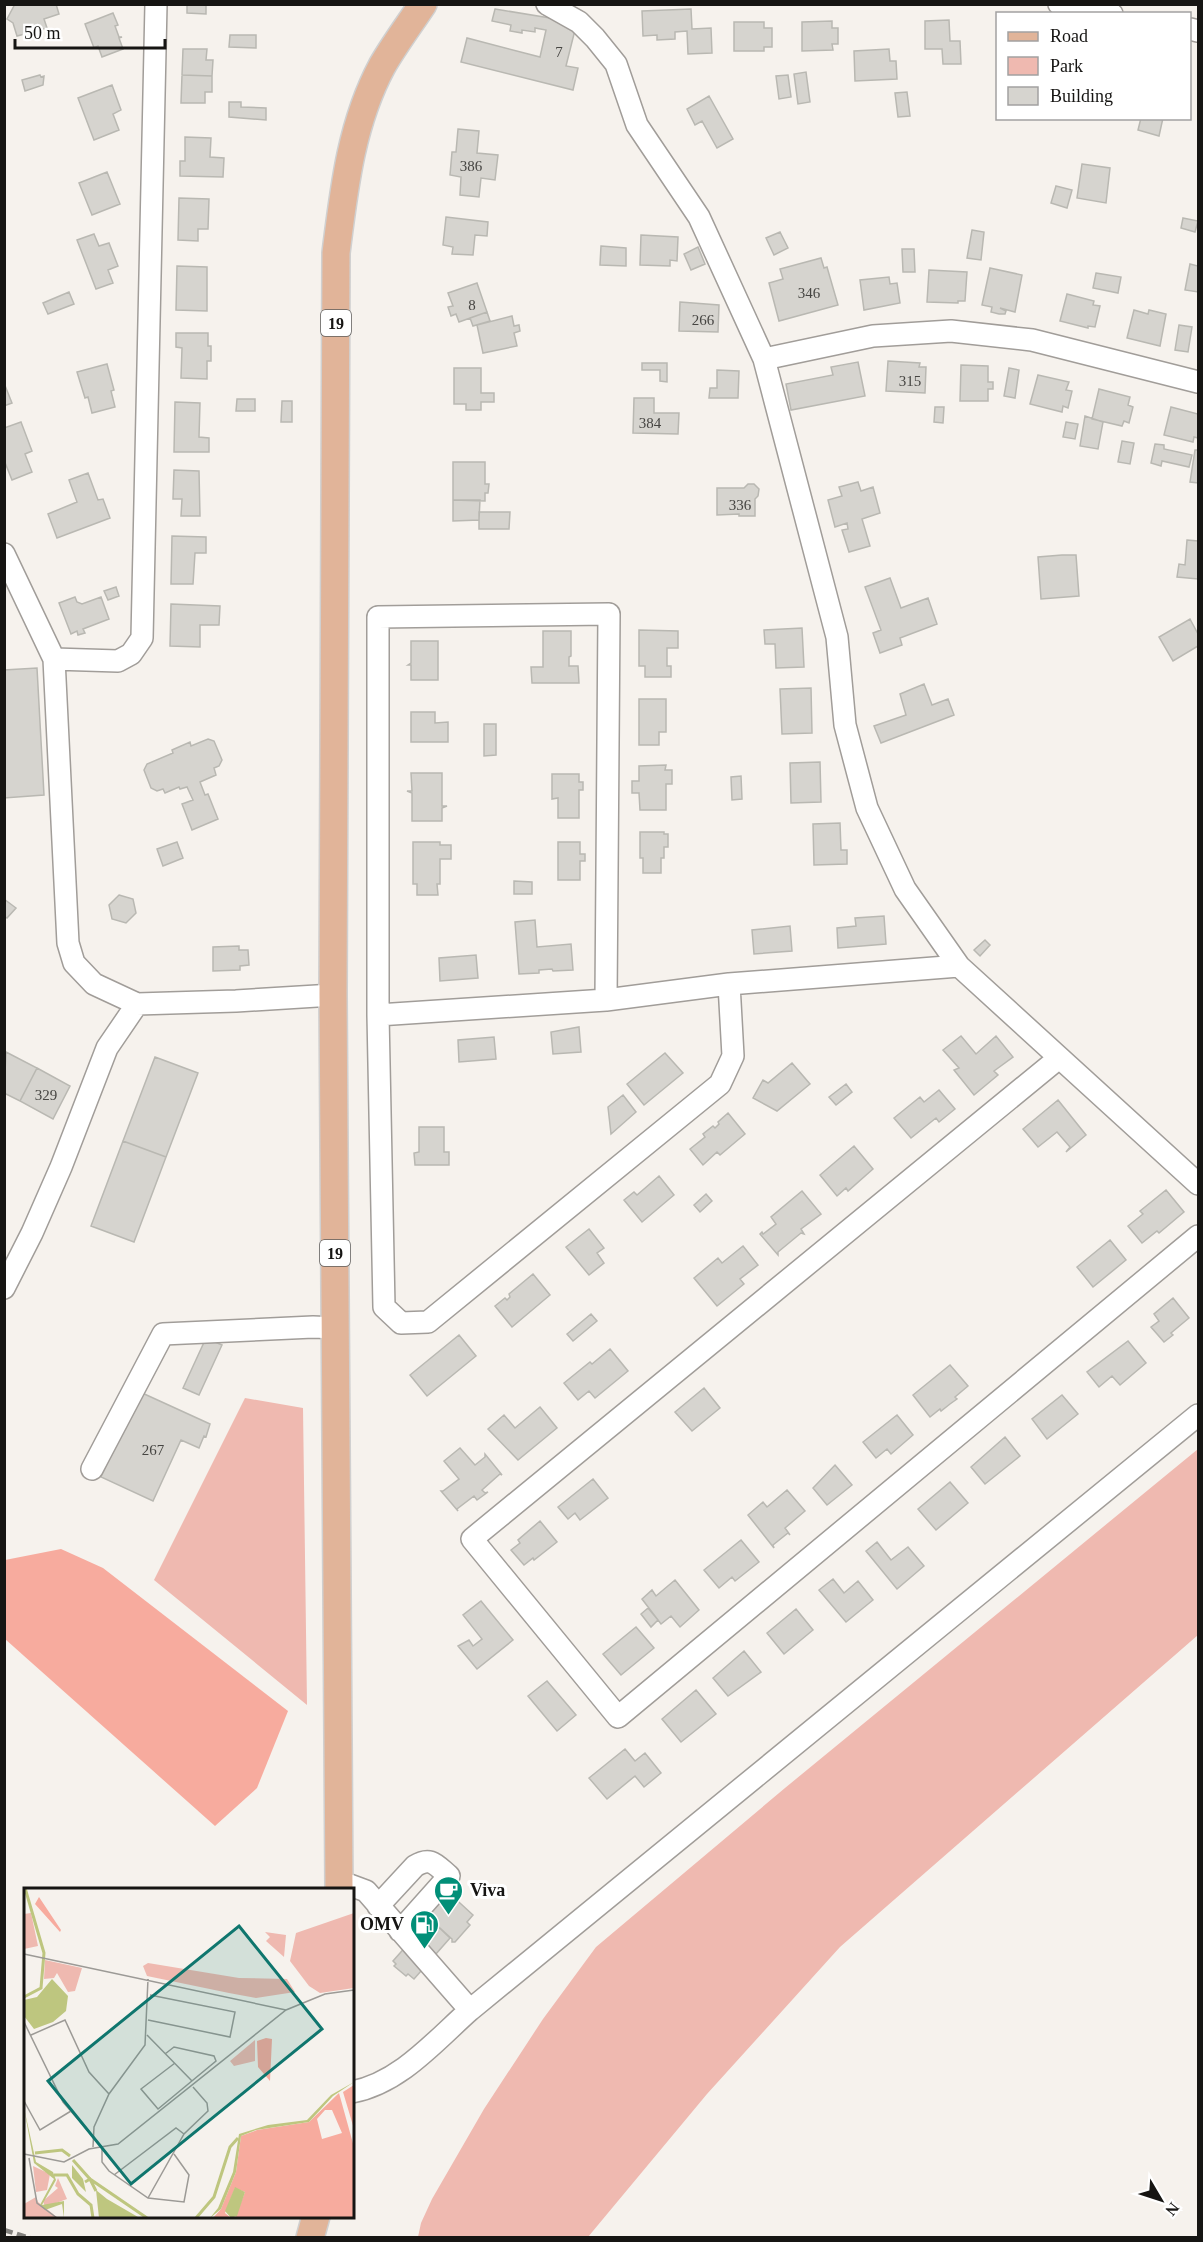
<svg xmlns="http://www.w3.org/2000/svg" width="1203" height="2242" viewBox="0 0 1203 2242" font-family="Georgia,serif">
<rect width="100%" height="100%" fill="#f6f2ed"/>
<!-- green -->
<path fill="#efb9b0" d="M245 1398 303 1408 307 1705 154 1580Z
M1198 1449V1635L840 1947 707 2094 588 2237H418L421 2223 432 2199 484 2109 543 2019 596 1947 785 1788Z"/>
<!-- forest -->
<path fill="#f7ab9e" d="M61 1549 103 1568 288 1711 257 1788 215 1826 5 1639V1560Z"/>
<!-- building -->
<path fill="#d6d4cf" stroke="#b9b8b2" stroke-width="1.5" d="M15 4H56L59 14 44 19 47 28 17 36 13 23 7 19Z
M187 4H206V14L187 13Z
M495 9 550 18 575 30 566 66 578 68 573 90 461 62 467 38 540 57 546 30 535 28V32L522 30V33L510 31 511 25 492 21Z
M691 9 692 29 711 28 712 53 688 54 687 31 675 32V39L657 40V35L643 36 642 11Z
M113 13 118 25 115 26 119 37H122L119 38 123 49 102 57 98 46 94 48 85 24Z
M949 20 950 41H960L961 64H943L942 49H925V21Z
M832 21V28H838V44H832L833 50 802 51V22Z
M734 22H764V28H772V47H764V51H734Z
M230 35H256V48L229 47Z
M183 49H207L206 60H213L212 76 182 75Z
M889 49 890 61H896L897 79 855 81 854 51Z
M806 72 810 102 798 104 794 74Z
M40 75 41 77 44 76 43 85 25 91 22 80Z
M182 75 212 76V92H205V103H181Z
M788 75 791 97 779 99 776 76Z
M112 85 121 110 113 114 119 130 94 140 78 98Z
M907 92 910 116 898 117 895 93Z
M709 96 733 139 717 148 702 121 695 125 687 109Z
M229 102H241V107L266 108V120L229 117Z
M1141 118H1163L1159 136 1138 130Z
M458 129 479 131 477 153 498 155 495 180 481 178 479 197 460 195 461 177 450 175 452 152H456Z
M185 137 211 138 210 157 224 158 223 177 180 176V161H185Z
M1082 164 1110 168 1106 203 1077 198Z
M107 172 120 204 92 215 79 183Z
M1056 186 1072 190 1067 208 1051 203Z
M179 198 209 199 208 229H198V241L178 240Z
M446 217 488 222 487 236 475 235 473 255 452 254 453 247 443 245Z
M1183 218 1198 221 1195 232 1181 228Z
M972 230 984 232 981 260 967 258Z
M780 232 788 248 774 255 766 238Z
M94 234 99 246 109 243 118 266 108 270 113 283 96 289 77 240Z
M641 235 678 237 677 261 670 260V266L640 265Z
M601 246 626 248V266L600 265Z
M698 247 705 264 691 270 684 254Z
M902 249H914L915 272H903Z
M821 258 824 268 827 267 838 305 779 321 769 283 783 279 780 269Z
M1190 264 1198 266V292L1185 290Z
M177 266 207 267V311L176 310Z
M990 268 1022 275 1015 312 1000 308 1006 311 1005 314H999L991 312 992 307 982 305Z
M929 270 967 272 965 301H958V303L927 302Z
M1096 273 1121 277 1118 293 1093 288Z
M889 277 890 284 897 283 900 303 864 310 860 280Z
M477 283 487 312 459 322 456 314 451 316 448 307 453 306 448 293Z
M69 292 74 304 48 314 43 303Z
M1067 294 1094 301 1093 305 1100 306 1095 327 1088 326V328L1060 321Z
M680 302 719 305 718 332 679 331Z
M1134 310 1148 314 1149 310 1166 314 1160 346 1127 338Z
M487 312 490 321 473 326 470 318Z
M512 316 514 326 519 325 520 331 514 333 517 346 483 353 477 325Z
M1179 325 1192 327 1188 352 1175 350Z
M176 333H208V346H211V361H207V379L181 378 182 348 176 347Z
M888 361 920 363 919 367H926L925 393 886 391Z
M858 362 865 396 791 410 786 384 833 375 831 367Z
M642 363H667V382L660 381V370H642Z
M107 364 114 390 111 391 115 407 92 413 88 397 85 398 77 372Z
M961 365 988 366V382H993V389H988V401H960Z
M454 368H481V393H494V402H481V410H466V404H454Z
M1009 368 1019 370 1015 398 1004 396Z
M717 370 739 371 738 398H709L710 388H717Z
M1038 375 1069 382 1066 390 1072 391 1068 408 1063 406 1062 412 1030 404Z
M4 383 12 403 4 406Z
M1099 389 1130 397 1128 405 1133 407 1129 423 1124 421 1122 426 1092 419Z
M634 398H654V413H679L678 434 633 433Z
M237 399H255V411H236Z
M282 401H292V422H281Z
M175 402 200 403 199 437 209 438V452H174Z
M935 407H944L943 423 934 422Z
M1171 407 1198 414V438L1194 437 1193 442 1164 435Z
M1085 416 1103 422 1098 449 1080 446Z
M21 422 32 451 25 454 32 472 12 480 4 460V428Z
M1066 422 1078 424 1075 439 1063 437Z
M1122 441 1134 443 1130 464 1118 462Z
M1155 444 1164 445V449L1192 455 1189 467 1162 461 1161 466 1151 463Z
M1195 450H1198V483L1190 482Z
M453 462H485V484H489L488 493H485V501L453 500Z
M174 470 199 471 200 516H181L182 499H173Z
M88 473 98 500 103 499 110 518 57 538 48 514 77 502 69 480Z
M858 482 861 491 873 487 880 513 862 519 870 546 849 552 842 530 848 529 847 523 835 527 828 500 842 496 839 487Z
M748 484H754L759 489 758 496 755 499V516H739V514L717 515V488H744Z
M453 500H480L479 520 453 521Z
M479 512H510L509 529H479Z
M172 536 206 537V553H195L193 584H171Z
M1187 540 1198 541V579L1177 577 1179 564 1185 565Z
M1062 555H1076L1079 596 1041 599 1038 557Z
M890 578 901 608 928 598 937 624 900 638 902 645 880 653 873 633 881 630 865 587Z
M116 587 119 596 108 600 104 591Z
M75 597 77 602 82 604 101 597 109 619 83 629 85 633 78 635 77 631 71 634 59 603Z
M171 604 220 606 219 625H200V647L170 646Z
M1190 619 1198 634V646L1173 661 1159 637Z
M802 628 804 667 776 668 775 644H765L764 630Z
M639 630 678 631V648H667V666H671V677H645V666H639Z
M543 631H571V656L569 657V666H578L579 683H532L531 667H543Z
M411 641H438V680H411V665H408L411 663Z
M37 668 44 795 4 798V670Z
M924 684 932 705 948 699 954 715 881 743 874 726 906 715 900 694Z
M811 688 812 733 782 734 780 689Z
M639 699H666V732H659V745H639Z
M411 712H435V723L448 722V742H411Z
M484 724H496V755L484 756Z
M208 739 214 741 222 760 219 766 214 768 216 775 200 782 205 795 208 794 218 819 192 830 182 804 193 800 187 787 180 789 179 787 165 793 163 789 157 791 151 788 144 770 147 764 173 753 172 750 190 742 191 746Z
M820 762 821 802 791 803 790 763Z
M666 765 665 770H672V784H666V810H640L639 793H632V781H639V766Z
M411 773H442V806H447L442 808V821H412V793L407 791H412Z
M552 774H579V782H583V790H579V818H558V798L552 799Z
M741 776 742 799 732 800 731 777Z
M840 823 841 850H847V864L814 865 813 824Z
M640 832H664V834H668V847H664V858H661V873H643V858H640Z
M177 842 183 858 163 866 157 849Z
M413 842H440V845H451V859H440V884H437L438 895H417V884H413Z
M558 842H580V854H585V861H580V880H558Z
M514 881 532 882V894H514Z
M119 895 133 899 136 913 126 923 112 919 109 905Z
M4 899 16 908 7 918 4 916Z
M884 916 886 944 838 948 837 928 856 926 855 918Z
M535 920 537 947 571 944 573 970 553 971 552 969 539 970V973L519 974 515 922Z
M790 926 792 951 754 954 752 930Z
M985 940 990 945 980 956 974 950Z
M239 946V950H248L249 965 240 966V970L213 971V947Z
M476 955 478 978 440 981 439 958Z
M579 1027 581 1052 553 1054 551 1032Z
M961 1036 976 1054 996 1036 1013 1057 994 1071 998 1075 974 1095 954 1070 959 1068 943 1050Z
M494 1037 496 1059 459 1062 458 1040Z
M6 1052 37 1068 20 1101 4 1093Z
M665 1053 683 1073 644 1105 627 1084Z
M155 1057 198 1073 166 1157 123 1141Z
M792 1063 810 1084 777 1111 753 1098 763 1080 768 1083Z
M37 1068 70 1086 53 1119 20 1101Z
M846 1084 852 1092 836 1105 829 1097Z
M939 1090 955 1109 939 1122 936 1118 911 1138 894 1118 920 1097 924 1102Z
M623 1095 636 1112 611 1134 608 1107Z
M1058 1100 1086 1135 1066 1152 1070 1147 1057 1132 1038 1147 1023 1129Z
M728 1113 745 1134 720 1155 717 1152 703 1165 690 1149 705 1137 703 1134 713 1126 715 1128 719 1124 718 1122Z
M419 1127H444V1152H449V1165H415L414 1153 419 1152Z
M123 1141 166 1157 134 1242 91 1226Z
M854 1146 873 1169 848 1191 846 1188 837 1196 820 1175Z
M659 1176 674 1195 642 1222 624 1200 634 1192 637 1195Z
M1166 1190 1184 1212 1159 1233 1157 1231 1142 1243 1128 1226 1143 1214 1140 1211Z
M802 1191 821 1214 801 1229 804 1234 801 1233 778 1252V1255L760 1234 762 1232 763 1234 776 1224 771 1217Z
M706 1194 712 1201 700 1212 694 1205Z
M589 1229 604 1248 597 1253 604 1263 589 1275 566 1247Z
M1110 1240 1126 1260 1093 1287 1077 1267Z
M743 1246 758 1265 740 1279 744 1284 717 1306 694 1278 718 1258 722 1263Z
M533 1274 550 1295 512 1327 495 1306 505 1298 507 1300 510 1297 509 1294Z
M1173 1298 1189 1318 1171 1333 1173 1335 1164 1342 1151 1327 1159 1321 1154 1314Z
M591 1314 597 1321 573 1341 567 1334Z
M459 1335 476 1356 427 1396 410 1375Z
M206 1338 222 1345 199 1395 183 1388Z
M1128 1341 1146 1363 1120 1385 1112 1376 1099 1387 1087 1372Z
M610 1349 628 1371 595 1398 589 1391 578 1400 564 1383 590 1362 592 1364Z
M950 1365 968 1386 955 1397 957 1399 950 1404 941 1411 940 1409 930 1417 913 1395Z
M704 1388 720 1408 692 1431 675 1412Z
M140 1392 210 1424 206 1437 204 1436 199 1448 181 1440 153 1501 101 1477Z
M1062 1395 1078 1414 1047 1439 1032 1419Z
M540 1407 557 1428 518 1460 488 1429 504 1415 515 1428Z
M897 1415 913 1435 891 1454 887 1449 876 1458 863 1442Z
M1005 1437 1020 1456 985 1484 971 1467Z
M460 1448 475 1465 485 1457V1454L502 1475 500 1474 482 1490 485 1493 488 1492 477 1500 474 1496 457 1509 458 1511 441 1491H443L459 1479 444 1461Z
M835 1465 852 1485 827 1505 813 1488Z
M593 1479 608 1498 580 1520 575 1513 568 1519 558 1507Z
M950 1482 968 1503 936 1530 918 1509Z
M787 1490 805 1511 785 1528 790 1535 788 1533 773 1545 774 1548 748 1515 763 1502 767 1507Z
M540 1521 557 1542 534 1560 533 1558 524 1565 511 1550 520 1543 518 1540Z
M741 1540 759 1562 735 1581 732 1577 719 1588 704 1570Z
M877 1542 891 1560 908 1547 924 1566 897 1589 866 1551Z
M833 1579 844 1593 858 1581 873 1600 846 1622 819 1590Z
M675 1580 699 1610 680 1627 671 1616 661 1624 642 1599 652 1590 656 1596Z
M481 1601 513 1640 477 1669 458 1646 469 1640 473 1646 482 1639 463 1615Z
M648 1608 658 1620 651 1627 641 1614Z
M796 1609 813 1630 784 1654 767 1633Z
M636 1627 654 1648 621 1675 603 1654Z
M744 1651 761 1672 728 1696 713 1678Z
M547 1681 576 1715 557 1731 528 1696Z
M696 1690 716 1714 681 1742 662 1719Z
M625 1749 635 1761 645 1753 661 1773 644 1787 635 1776 607 1799 589 1778Z
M448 1892 473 1915 467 1922 470 1925 455 1942H452V1939L430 1919 426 1918Z
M430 1919 450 1938 414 1979 408 1974 406 1976 394 1966 396 1964 393 1961Z"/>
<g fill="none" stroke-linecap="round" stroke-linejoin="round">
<defs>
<path id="minor" d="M547 4 579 22 595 38 616 64 637 125 699 217 764 359 837 637 845 725 867 808 905 889 959 966 1198 1184
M1059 4 1112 14
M1190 29 1198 31
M764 359 873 336 951 331 1032 340 1198 382
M4 554 54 659 68 943 74 963 94 984 137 1004 236 1001 333 995
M54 659 118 661 131 654 142 638 156 4
M606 1000 609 614 378 617V1015L384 1307 401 1323 428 1322 720 1084 733 1056 729 984
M378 1015 606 1000 729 984 959 966
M1059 1058 472 1539 618 1717 1198 1236
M4 1288 32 1233 61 1167 107 1048 137 1004
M92 1469 163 1334 313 1327 336 1328
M339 1881 366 1891 470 2010
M378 1906 415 1866C431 1856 436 1865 449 1876L400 1931
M352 2092C400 2083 435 2041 470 2010L1198 1415"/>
<path id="major" d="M339 1890 333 995 336 253C344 189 351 124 382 66 394 45 409 25 423 4
M310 2238 316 2216"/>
</defs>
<!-- minor casing -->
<use href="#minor" stroke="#a19d99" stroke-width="24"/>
<!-- major casing -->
<use href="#major" stroke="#d0d0d0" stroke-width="30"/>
<!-- minor -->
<use href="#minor" stroke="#fff" stroke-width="21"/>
<!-- major -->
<use href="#major" stroke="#e1b499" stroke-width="27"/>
<!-- rail -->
<path stroke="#84827e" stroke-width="4.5" stroke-dasharray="9 4.5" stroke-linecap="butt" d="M4 2230 30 2238"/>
</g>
<!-- icons -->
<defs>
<symbol id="cafe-pin" viewBox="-11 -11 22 30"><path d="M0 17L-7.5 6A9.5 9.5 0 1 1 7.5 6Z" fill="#018f78" stroke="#fff"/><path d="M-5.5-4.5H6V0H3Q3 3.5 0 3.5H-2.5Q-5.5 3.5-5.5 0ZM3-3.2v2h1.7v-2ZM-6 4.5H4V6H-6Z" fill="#fff"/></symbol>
<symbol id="fuel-pin" viewBox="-11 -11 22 30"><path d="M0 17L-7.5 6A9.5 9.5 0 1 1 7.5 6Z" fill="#018f78" stroke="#fff"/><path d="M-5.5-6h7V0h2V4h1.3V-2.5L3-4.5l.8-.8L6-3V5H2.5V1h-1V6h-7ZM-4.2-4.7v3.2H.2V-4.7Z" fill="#fff"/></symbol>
</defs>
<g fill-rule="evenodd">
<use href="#cafe-pin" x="432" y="1874" width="33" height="45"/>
<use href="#fuel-pin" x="408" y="1908" width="33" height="45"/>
</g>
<g text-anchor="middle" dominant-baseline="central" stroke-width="6" stroke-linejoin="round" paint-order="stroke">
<!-- number labels -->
<g font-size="15" fill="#464542">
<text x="559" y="52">7</text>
<text x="471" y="166">386</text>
<text x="809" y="293">346</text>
<text x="472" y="305">8</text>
<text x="703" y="320">266</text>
<text x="910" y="381">315</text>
<text x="650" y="423">384</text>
<text x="740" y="505">336</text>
<text x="46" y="1095">329</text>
<text x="153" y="1450">267</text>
</g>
<!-- shield labels -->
<g fill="#fff" stroke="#5c5b5a" stroke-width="1.5">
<rect x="321" y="310" width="30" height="26" rx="4.5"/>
<rect x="320" y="1240" width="30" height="26" rx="4.5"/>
</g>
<g font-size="16" font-weight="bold" fill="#161513">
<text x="336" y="323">19</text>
<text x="335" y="1253">19</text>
</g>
<!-- poi labels -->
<g font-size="18" font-weight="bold" fill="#161513" stroke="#fff" text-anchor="start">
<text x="470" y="1890">Viva</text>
<text x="404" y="1924" text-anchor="end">OMV</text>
</g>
</g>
<!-- overview -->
<g transform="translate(24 1888)">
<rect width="330" height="330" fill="#f6f2ed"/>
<path d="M7 25 14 58 0 61V26ZM330 25V100L296 105 285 98 266 73 272 45ZM241 44 262 47 260 69 242 53 246 49ZM21 72 58 80 51 103 44 104 33 85 30 90 20 91ZM124 75 215 90 263 91 271 104 232 110 205 105 123 88 119 78ZM231 152V173L210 178 206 173ZM9 278 26 286 23 302 12 304ZM34 290 43 311 21 319 19 313 34 300 31 298ZM12 309 14 314 34 330H0V316Z" fill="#efb9b0"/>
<path d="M15 9 37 42 36 44 11 16ZM242 150 248 151 246 193 234 179 233 153ZM330 197V241L319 204ZM315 205 330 259V330H211L221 304 211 300 201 325 207 330H189L197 321 212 284 217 248 233 242 285 234ZM301 222H308L318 245 298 251 293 231Z" fill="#f7ab9e" fill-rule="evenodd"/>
<path d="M28 91 44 108 42 123 29 134 10 141 0 128V112L13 109ZM330 194 309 208 285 234 232 242 217 248 212 284 197 321 186 330 194 320 209 284 215 246 244 237 283 232 307 207ZM0 220 12 274 29 284 32 292 18 317 40 313V330L38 316 21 322 16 317 30 291 10 275ZM48 277 59 291 62 304 48 290ZM211 299 221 304 213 328 207 330 201 323ZM72 302 83 311 114 329 75 330Z" fill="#bec67f"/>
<path fill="none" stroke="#bec67f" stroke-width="3" d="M0 109 17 100 20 65 1 0M11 265 38 262 46 268M49 272 66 291 123 330M30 287H43L54 306 67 317 69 330M61 294 66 291 72 303M172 330 190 309 206 259 214 250"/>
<path fill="none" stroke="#9c9a96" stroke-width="1.5" d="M0 66 262 122M124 132 206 149 211 124 126 107M0 134 39 214 78 259V274L85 283 124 310 160 314 165 287 150 266M7 147 41 132 65 184 85 206M123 147 168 193M141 166 150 159 190 168 192 173 134 221 117 201 151 175M0 213 16 242 47 223M69 259 70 239 85 206 121 157 124 91M0 266 40 274 65 261 94 256 262 122 301 106 330 102M5 270 13 315 33 330M90 287 152 240 160 246M124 310 160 246 184 223 183 215 169 199"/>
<path fill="#0f766e" fill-opacity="0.15" stroke="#0f766e" stroke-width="3" d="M215 38 298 141 107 296 24 193Z"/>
<rect width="330" height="330" fill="none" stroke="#161513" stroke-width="3"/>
</g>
<!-- border -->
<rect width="1203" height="2242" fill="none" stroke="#161513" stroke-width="12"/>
<!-- legend -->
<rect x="996" y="12" width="195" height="108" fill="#ffffff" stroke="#a2a1a1" stroke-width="1.5"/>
<rect x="1008" y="32" width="30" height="9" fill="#e1b499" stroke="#a2a1a1" stroke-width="1.5"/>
<text x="1050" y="42" font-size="18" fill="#161513">Road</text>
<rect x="1008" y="57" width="30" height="18" fill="#efb9b0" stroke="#a2a1a1" stroke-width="1.5"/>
<text x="1050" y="72" font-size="18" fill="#161513">Park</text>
<rect x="1008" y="87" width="30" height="18" fill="#d6d4cf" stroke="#a2a1a1" stroke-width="1.5"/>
<text x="1050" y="102" font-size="18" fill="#161513">Building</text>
<!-- north arrow -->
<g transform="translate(1161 2200) rotate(129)" stroke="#ffffff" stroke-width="4.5" paint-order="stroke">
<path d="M0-4.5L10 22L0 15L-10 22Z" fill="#161513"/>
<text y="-9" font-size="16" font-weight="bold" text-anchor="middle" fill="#161513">N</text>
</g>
<!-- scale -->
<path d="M15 39v9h150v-9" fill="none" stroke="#161513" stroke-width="3"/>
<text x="24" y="39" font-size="18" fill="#161513" stroke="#ffffff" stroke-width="4.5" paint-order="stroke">50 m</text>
</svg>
